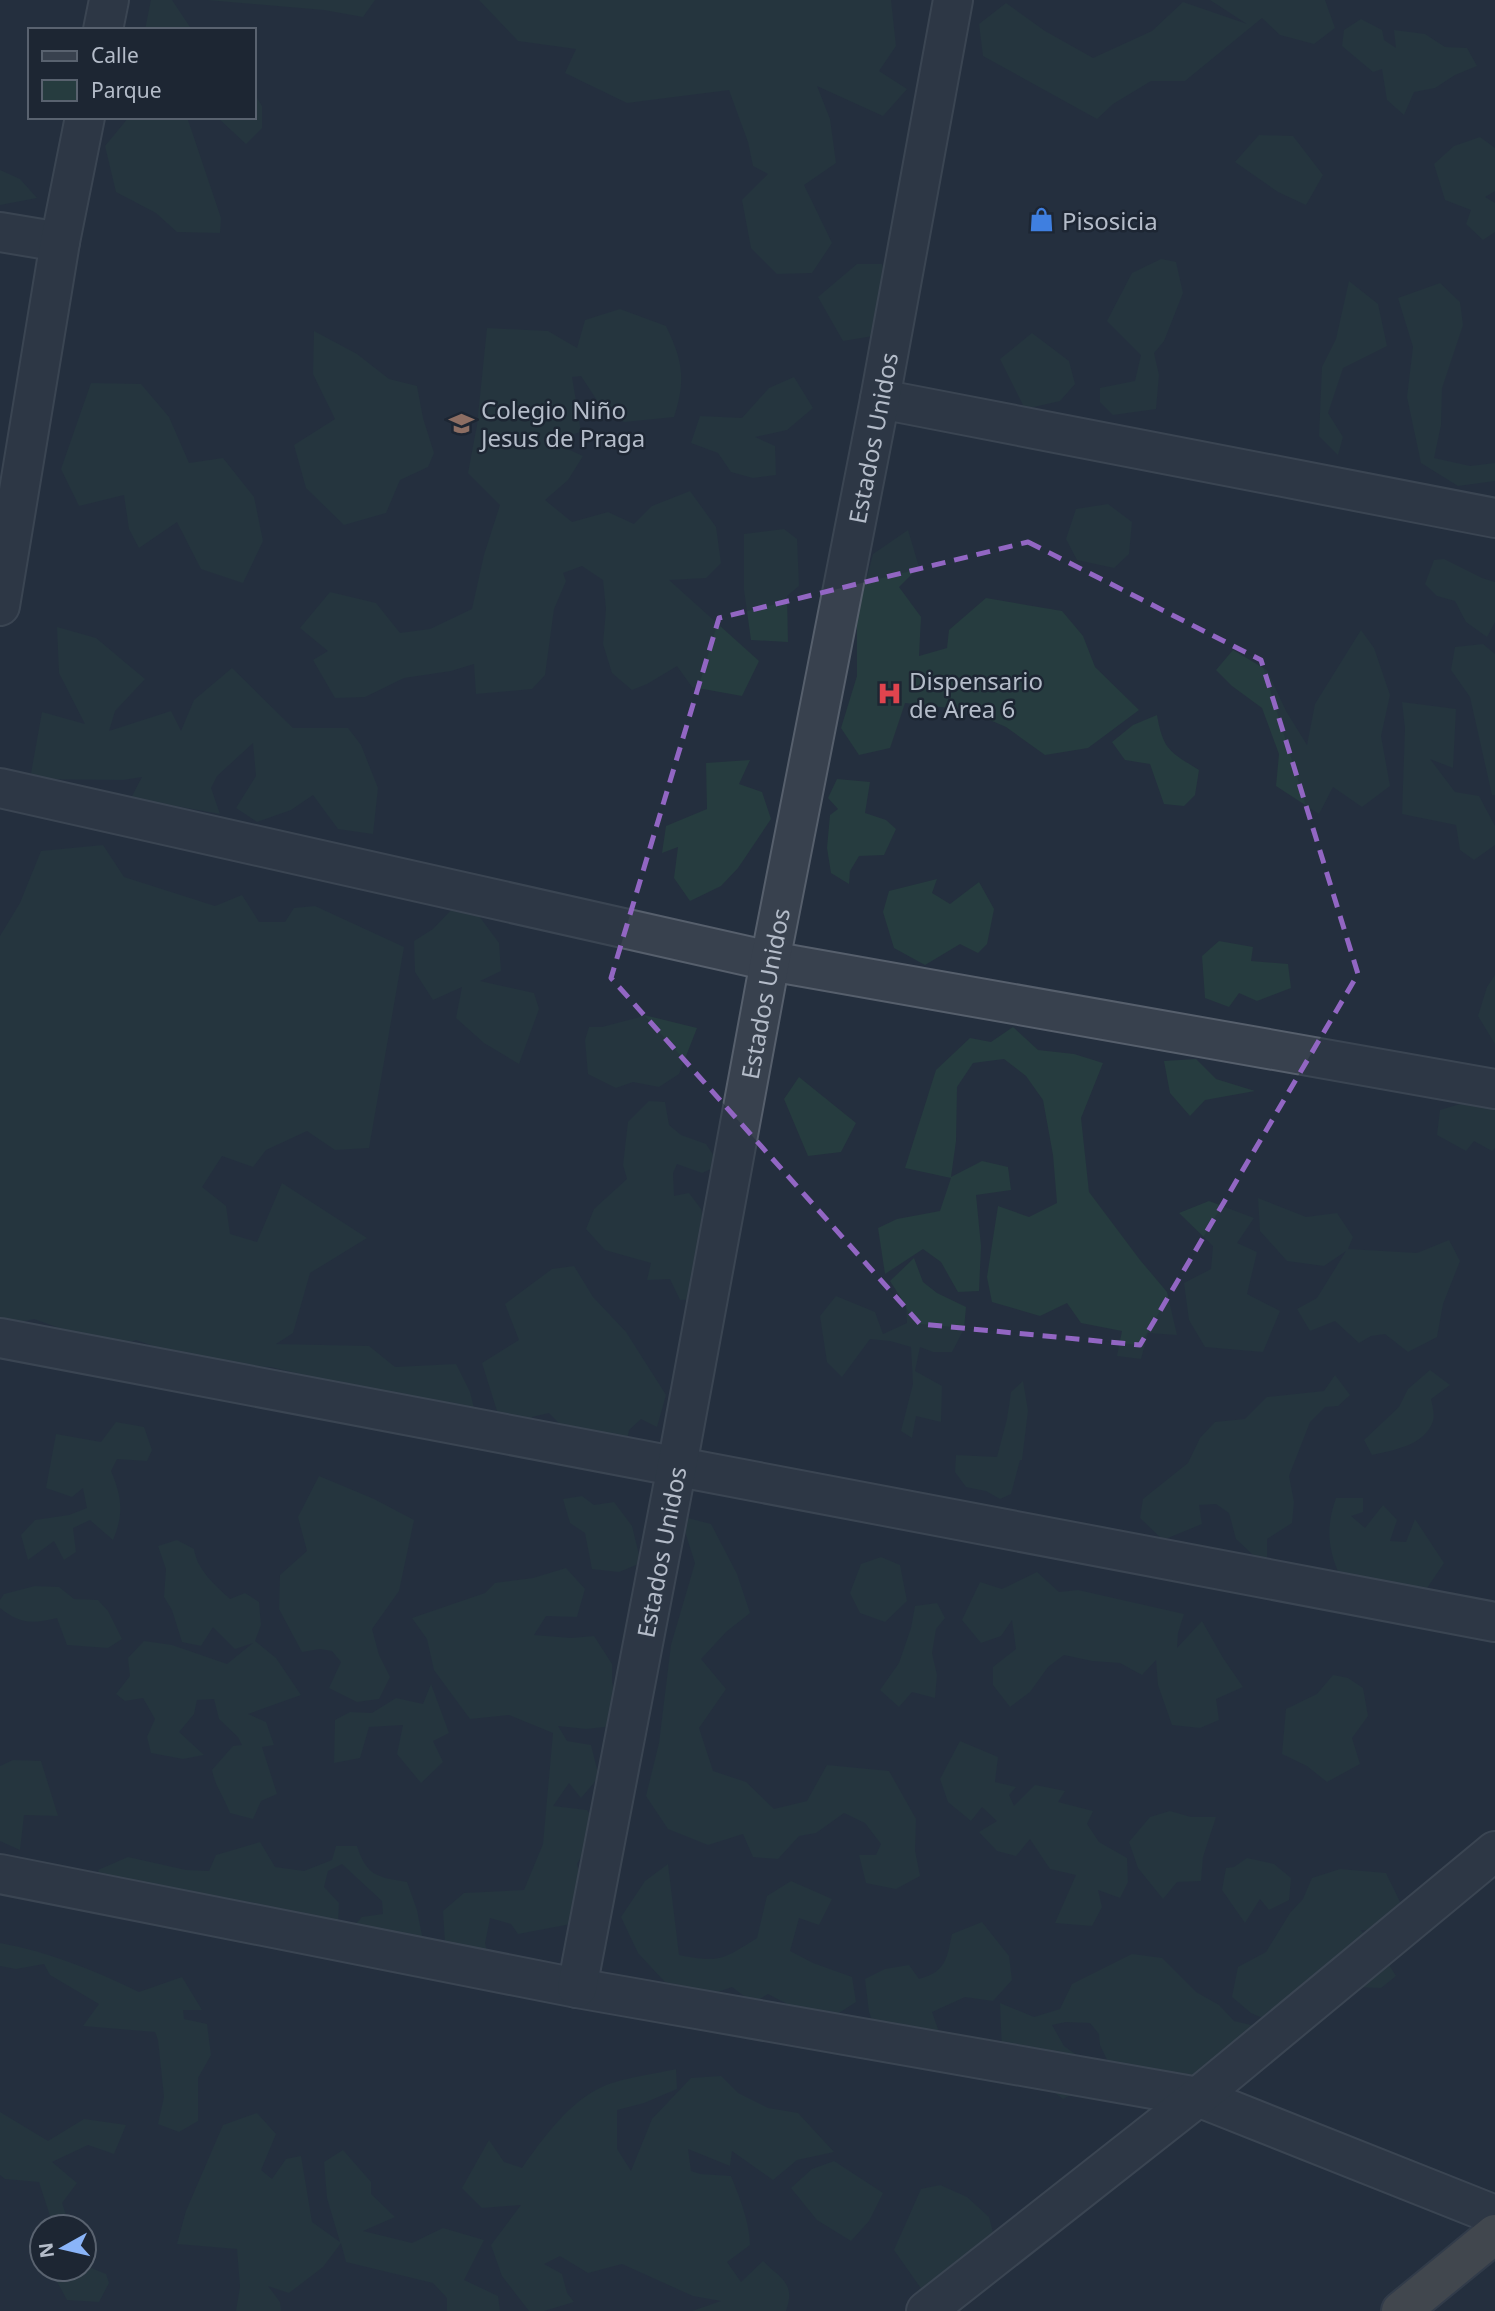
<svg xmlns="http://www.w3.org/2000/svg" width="1495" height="2311" viewBox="0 0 1495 2311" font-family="'Noto Sans',sans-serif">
<rect width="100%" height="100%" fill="#242f3e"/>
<!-- green -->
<path fill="#263c3f" d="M151 0H172L192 30H145Z
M207 0H375L363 17 324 10Z
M479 0H891L896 46 879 71 907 89 883 116 817 86 830 119 836 163 804 185 832 243 812 273 777 274 751 248 742 200 768 174 753 166 748 142 729 90 627 103 565 73 576 49 518 41Z
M1210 0H1325L1335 28 1314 44 1280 35 1262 18 1185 81H1151L1113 104 1097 119 983 56 979 24 1006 3 1045 31 1093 58 1152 31 1183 2 1247 24Z
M1361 19 1382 30 1384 40 1396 48 1394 30 1425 34 1445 47 1467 48 1477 66 1455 75 1435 88 1414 92 1404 115 1387 100 1382 69 1373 72 1342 46 1344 30Z
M254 93 262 106V128L246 144 217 117H254Z
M129 117H187L221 218 220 233 177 232 156 213 116 192 105 146Z
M1259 135 1293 136 1323 175 1306 205 1278 192 1235 162Z
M1480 137 1495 148V191L1485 197 1495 203V232L1483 240 1466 224 1471 210 1445 200 1434 164 1454 146Z
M0 170 20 179 37 198 0 205Z
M1161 259 1176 262 1183 293 1164 341 1154 353 1159 375 1156 409 1113 415 1100 402V388L1135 381 1141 355 1107 321 1132 273Z
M857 264H882L896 313 873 336 843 341 818 297Z
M1349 281 1378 304 1387 346 1343 368 1328 413 1343 437 1338 455 1319 436 1322 367 1336 339Z
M1440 283 1460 302 1463 325 1442 388 1441 425 1434 458 1470 466 1495 463V481L1458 486 1421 463 1407 397 1413 347 1398 298Z
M620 309 666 326C683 361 686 380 674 417L624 422 602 408 581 376 572 377 581 432 551 440 543 438 583 456 568 480 545 500 572 522 608 512 634 524 652 506 690 491 716 527 721 563 706 578 669 580 759 661 742 696 692 687 677 666 647 684 632 690 612 673 603 644 606 609 603 580 582 566 563 573 566 581 554 609 545 675 532 689 476 694 474 664 451 671 404 678 365 697 335 698 313 660 328 651 300 628 330 592 376 603 400 633 430 629 472 609 484 555 500 505 468 473 477 425 487 328 548 331 577 348 585 320Z
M314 331 357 354 389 379 417 386 423 418 434 453 428 467 400 480 386 513 344 525 306 488 294 445 335 419 313 374Z
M1032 333 1069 361 1075 384 1060 401 1025 409 1000 359Z
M794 377 813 408 787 430 755 437 775 446 776 475 753 478 731 472 718 453 691 443 700 416 742 418 769 388Z
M91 383 141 384 169 417 189 463 223 458 254 497 263 541 243 583 201 569 177 522 139 548 129 529 124 495 79 506 61 469Z
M1108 504 1132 522 1129 554 1114 568 1077 560 1066 539 1076 509Z
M784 529 797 539 799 586 787 596 788 642 751 640 744 590V534Z
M908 530 919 567 899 587 921 617 919 656 947 648 949 630 986 598 1062 611 1083 636 1095 667 1139 710 1088 748 1045 755 1006 727 967 710 905 703 890 748 859 755 841 728 857 676V616L873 554Z
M1444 559 1482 578 1495 582V622L1487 637 1466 622 1455 601 1437 596 1425 584 1434 560Z
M57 627 96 638 145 679 115 711 109 731 171 711 181 731 194 700 232 668 293 728H348L361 745 378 788 373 834 338 829 313 795 291 810 257 822 236 808 256 776 253 743 217 776 211 788 220 814 131 798 142 777 123 780 30 779 42 712 85 724 59 673Z
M1361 630 1374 648 1390 695 1381 736 1390 786 1362 807 1333 787 1319 814 1276 786 1279 754 1262 708 1232 686 1216 670 1233 650 1267 670 1286 711 1307 745 1315 704Z
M1483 644 1495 654V795H1492L1470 697 1451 670 1455 647Z
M1402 702 1456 709 1453 768 1430 759 1455 792 1479 796 1495 826V845L1474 860 1460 850 1456 825 1402 814 1405 728Z
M1157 715C1163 750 1170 752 1199 770L1195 795 1184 806 1164 804 1150 764 1125 760 1112 742 1133 725Z
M750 760 739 784 762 792 771 819 738 868 721 886 690 901 674 878 678 847 662 853 666 826 707 809 706 763Z
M837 779 870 782 865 813 886 820 896 829 884 855 859 856 850 871 849 884 831 873 827 848 830 815 838 809 828 798Z
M103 845 124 877 215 906 242 895 259 922H285L294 908 315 906 404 947 369 1148 335 1150 307 1131 266 1150 253 1167 222 1156 202 1187 226 1206 230 1234 257 1242 282 1183 367 1238 310 1273 293 1333 276 1344 369 1346 395 1367 456 1364 470 1392 477 1420 366 1390 271 1367 211 1366 136 1340 110 1349 82 1336 34 1319 0 1327V936L20 903 41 851Z
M937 879 932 893 950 904 979 882 994 909 987 944 978 953 960 944 925 965 894 948 883 912 889 891Z
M454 907 479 916 499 943 501 971 480 981 534 993 539 1009 519 1064 484 1043 456 1018 462 987 433 1000 415 972 414 941 433 929Z
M1219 941 1253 947 1251 961 1288 964 1291 988 1257 1001 1239 993 1229 1007 1205 998 1202 956Z
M1495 975V1044L1478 1016 1487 987Z
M640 1014 697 1028 679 1074 659 1087 633 1082 616 1088 588 1074 585 1040 589 1027H602L640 1017Z
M1013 1027 1038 1050 1074 1054 1103 1063 1081 1118 1089 1192 1140 1260 1167 1292 1177 1335 1148 1333 1141 1359 1117 1356 1122 1331 1081 1323 1067 1303 1040 1316 992 1302 987 1277 998 1206 1029 1217 1057 1203 1053 1155 1043 1100 1026 1076 1004 1059 973 1063 957 1087 956 1141 951 1177 982 1161 1008 1167 1011 1190 976 1195 981 1246 979 1291 958 1292 941 1262 923 1249 885 1274 878 1228 897 1219 940 1211 951 1178 905 1168 936 1070 970 1038 991 1042Z
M1196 1059 1216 1079 1255 1091 1205 1100 1190 1116 1170 1093 1164 1061Z
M799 1077 856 1123 841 1152 808 1156 784 1099Z
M1477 1099 1495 1105V1148L1492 1151 1474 1141 1466 1151 1437 1135 1440 1110Z
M649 1101 665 1102 669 1125 681 1135 706 1144 720 1165 702 1173 677 1164 673 1173 674 1196 689 1193 701 1209 706 1231 701 1299 680 1300 670 1279 647 1280 651 1263 605 1250 586 1229 594 1209 627 1179 623 1165 628 1122Z
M1258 1198 1306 1217 1337 1213 1353 1237 1348 1249 1417 1253 1449 1240 1460 1261 1443 1304 1437 1337 1408 1352 1385 1334 1371 1336 1359 1343 1335 1321 1310 1331 1297 1309 1317 1298 1346 1251 1324 1266 1287 1261 1260 1231Z
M1209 1201 1254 1218 1237 1243 1257 1252 1247 1294 1280 1311 1263 1352 1205 1347 1189 1320 1184 1283 1211 1269 1213 1246 1179 1213Z
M914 1258 923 1282 937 1293 966 1307 964 1329 952 1352H933L920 1347 915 1371 942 1386 941 1422 916 1416 912 1438 901 1431 913 1384 911 1347 890 1341 870 1339 842 1377 827 1362 820 1316 836 1296 875 1312 883 1334 907 1323 906 1306 890 1281Z
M574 1266 593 1297 626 1332 666 1395 657 1427 641 1419 629 1430 626 1446 576 1440 549 1413 532 1417 530 1431H510L497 1411 482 1363 519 1340 505 1304 552 1269Z
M1430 1370 1450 1385 1431 1399C1432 1405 1435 1414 1433 1421 1425 1445 1395 1450 1372 1455L1364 1440 1399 1407 1408 1389Z
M1335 1375 1350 1395 1338 1406 1325 1407 1310 1422 1289 1476 1294 1502 1292 1523 1267 1539V1568L1236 1539 1229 1513 1216 1504 1199 1505 1202 1524 1163 1540 1140 1518 1143 1499 1188 1463 1200 1438 1215 1422 1245 1419 1267 1397 1324 1391Z
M1023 1381 1028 1411 1022 1460H1020L1011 1494 1000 1499 986 1491 966 1487 955 1472 956 1455 997 1457 1007 1419 1011 1392Z
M116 1422 144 1427 152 1450 147 1461 117 1459 111 1471C122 1497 124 1514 113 1540L90 1520 73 1528 76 1552 64 1560 54 1541 28 1560 21 1535 35 1520 69 1515 87 1508 83 1488 72 1497 46 1488 56 1434 101 1442Z
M319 1476 374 1499 414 1520 399 1591 372 1629 379 1655 390 1677 379 1699 357 1702 329 1688 341 1662 332 1651 320 1649 302 1652 279 1609 280 1575 307 1551 298 1517Z
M582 1496 594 1505 614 1502 632 1526 641 1563 619 1572 592 1569 585 1533 570 1523 563 1499Z
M1336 1498H1363V1512L1351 1516 1365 1528 1383 1505 1397 1520 1390 1541 1406 1542 1415 1519 1444 1563 1419 1600 1348 1592C1330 1559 1323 1534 1336 1498Z
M680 1516 711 1524 737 1574 750 1613 726 1632 701 1659 726 1689 699 1728 713 1771 746 1782 774 1809 807 1801 827 1765 889 1771 916 1819 915 1851 920 1876 896 1889 866 1883 859 1855H876L881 1844 865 1823 844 1813 816 1833 799 1836 778 1859 753 1857 743 1834 708 1845 668 1829 646 1796 659 1743 671 1645 695 1563Z
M177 1540 194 1549C197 1570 215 1585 230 1599L245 1593 259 1602 261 1625 255 1641 276 1658 301 1695 248 1714 266 1722 274 1745 262 1747 277 1794 261 1801 253 1819 230 1813C224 1797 215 1786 212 1770L233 1746 242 1745 238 1737 219 1719 214 1699 197 1700 194 1714 179 1732 204 1755 183 1759 151 1753 147 1737 155 1719 143 1698 125 1701 116 1694 130 1676 128 1658 144 1641 172 1645 227 1664 253 1643 235 1649 213 1627 201 1646 182 1642 172 1610 164 1597 166 1569 158 1546Z
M881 1557 900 1565 907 1601 885 1622 860 1613 850 1593 861 1564Z
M566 1568 585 1589 577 1617 546 1616 534 1635 571 1638 594 1636 612 1664V1682L622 1725 586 1729 558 1726 567 1741 591 1745 599 1777 581 1798 569 1783 553 1806 587 1810 594 1820 589 1843 577 1864 587 1902 576 1923 518 1934 511 1924 490 1918 485 1943 489 1963 445 1943 443 1911 464 1893 524 1890 543 1844 553 1733 509 1715 470 1719 434 1670 427 1639 412 1618 485 1593 495 1583 533 1578Z
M1037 1572 1059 1592 1078 1590 1184 1614 1178 1633 1177 1648 1202 1621 1223 1658 1243 1687 1216 1699 1219 1720 1200 1728 1172 1725 1158 1685 1156 1660 1142 1675 1120 1663 1092 1661 1064 1655 1048 1667 1030 1692 1010 1707 993 1685V1667L1016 1649 1012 1620 1001 1636 981 1643 962 1620 980 1582 1002 1589Z
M35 1586 59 1587 74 1599 98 1600 108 1611 122 1639 108 1648 67 1645 57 1618C32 1624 20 1624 0 1608V1600L4 1594Z
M937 1603 945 1618 936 1629 932 1653 937 1675 935 1698 912 1692 899 1707 880 1690 899 1663 911 1628 915 1606Z
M1333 1675 1348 1678 1363 1688 1368 1716 1352 1738 1360 1764 1327 1782 1307 1766 1282 1754 1286 1709 1317 1694Z
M431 1684 449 1733 433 1741 443 1762 421 1783 397 1754 403 1725 369 1727 360 1758 334 1763 335 1720 350 1712 372 1713 396 1698 423 1704Z
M960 1741 998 1757 995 1782 1016 1787 1009 1795 1014 1806 1035 1785 1065 1791 1058 1802 1093 1811 1087 1824 1099 1842 1127 1858 1128 1882 1120 1898 1098 1890 1102 1907 1092 1926 1055 1923 1076 1875 1050 1869 1030 1839 1016 1856 997 1851 979 1832 997 1821 982 1807 971 1821 948 1802 940 1779Z
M13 1760 41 1761 58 1816 24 1815 20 1850 0 1841V1766Z
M1170 1811 1191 1817H1216L1203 1857 1201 1881 1177 1882 1163 1899 1138 1868 1129 1842 1150 1817Z
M260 1842 275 1867 304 1871 332 1860 336 1846H357C367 1877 378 1877 407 1882L417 1910 423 1941 348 1932 362 1917 383 1914 382 1901 342 1864 328 1871 324 1887 339 1903 338 1923 106 1888 98 1870 128 1857 186 1870 209 1871 216 1855Z
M1247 1858 1274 1864 1291 1878 1289 1900 1269 1910 1260 1899 1245 1923 1222 1890 1226 1868 1234 1867Z
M668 1864 679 1955C720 1963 722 1960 757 1938L767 1896 791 1881 832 1899 819 1925 799 1918 790 1951 813 1963 852 1977 856 2002 828 2020 795 2008 768 1994 753 2003 732 1987 715 1993 665 1982 638 1953 621 1917 645 1881Z
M1340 1869 1386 1873 1401 1904 1403 1919 1384 1931 1360 1930 1377 1946 1396 1976 1381 1988 1356 1987 1291 2030 1251 2013 1232 1997 1238 1967 1266 1952 1290 1913 1303 1899 1312 1878Z
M982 1922 1009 1956 1012 1980 993 2001 965 1997 932 2012 939 2032 903 2048 877 2034 869 2012 865 1979 885 1969 909 1965 919 1979C946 1972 947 1958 952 1934Z
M0 1943C49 1952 94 1970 139 1992L182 1977 202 2010H183L184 2019 207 2024 211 2055 198 2078V2121L179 2132 158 2124 164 2097 158 2040 155 2032 83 2026 99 2004 50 1975 44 1964 16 1969 0 1966Z
M1132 1954 1162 1958 1196 1992 1219 2005 1234 2021 1255 2026 1233 2068 1237 2090 1198 2122 1153 2113 1120 2087 1100 2045 1099 2034 1090 2023 1066 2022 1052 2025 1064 2046 1085 2061 1089 2085 1063 2099 1002 2052 1000 2003 1034 2017 1060 2009 1072 1984Z
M676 2069 677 2089 644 2103 617 2110V2149L631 2171 652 2119 691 2078 721 2076 738 2093 768 2108 798 2113 834 2152 797 2160 773 2180 732 2151 730 2166 688 2149 691 2171 700 2174 731 2176C740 2199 749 2220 750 2245L727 2262 741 2282 763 2261C781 2279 796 2283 786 2311H692L721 2301 693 2296 622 2264 588 2273 560 2256 544 2264 562 2274 567 2293 574 2302 544 2311H529L502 2276 491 2245 521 2205 482 2208 462 2188 489 2140 504 2162 522 2168C543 2138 569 2102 602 2087 621 2078 655 2074 676 2069Z
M0 2112 48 2141 84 2119 126 2125 114 2154 88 2145 52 2162 77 2183 62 2203 70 2227H52L51 2219 39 2182 5 2179 0 2175Z
M257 2113 276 2134 261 2170 272 2179 286 2159 301 2156 312 2222 340 2242 327 2198 324 2162 343 2150 371 2182V2194L395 2217 363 2231 412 2243 443 2228 484 2240 464 2280 498 2296 500 2311H447V2298L433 2283 346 2262 341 2243 323 2267 289 2293 268 2286 280 2302 281 2311H236L240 2287 237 2249 177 2244 186 2211 223 2125Z
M834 2161 883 2193 869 2221 851 2241 817 2220 791 2188 812 2169Z
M940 2185 967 2197 989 2217 1001 2264 927 2297 894 2250 921 2189Z
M84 2265 106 2274 109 2283 99 2302 67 2300 54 2276V2269H84Z"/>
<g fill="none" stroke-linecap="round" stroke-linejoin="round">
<defs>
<g id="minor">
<path d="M103 30 109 0"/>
<path d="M0 232 60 242"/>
<path d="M880 399 1495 518"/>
<path d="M0 606 60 242 85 117"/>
<path d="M0 788 770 961 1495 1089"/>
<path d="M0 1338 1495 1622"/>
<path d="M0 1874 577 1988 1198 2097 1495 2215"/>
<path id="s1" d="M577 1988 677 1466 770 961 880 399 953 0"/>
<path d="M926 2311 1198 2097 1495 1851"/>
</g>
<path id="trunk" d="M1401 2311 1495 2234"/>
</defs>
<!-- minor casing -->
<use href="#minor" stroke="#565f6c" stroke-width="42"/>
<!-- trunk casing -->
<use href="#trunk" stroke="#434c59" stroke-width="42"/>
<!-- minor -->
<use href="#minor" stroke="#38414e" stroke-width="38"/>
<!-- trunk -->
<use href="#trunk" stroke="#656462" stroke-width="38"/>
</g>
<!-- marked area -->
<path d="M0 0H1495V2311H0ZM1028 542 1261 660 1358 974 1140 1345 920 1324 611 978 719 618Z" fill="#242f3e" fill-opacity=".55" fill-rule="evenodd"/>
<path fill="none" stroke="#9266c3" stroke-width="5" stroke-dasharray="14 9" stroke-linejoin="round" d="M1028 542 1261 660 1358 974 1140 1345 920 1324 611 978 719 618Z"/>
<!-- icons -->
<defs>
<symbol id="shop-bare" viewBox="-9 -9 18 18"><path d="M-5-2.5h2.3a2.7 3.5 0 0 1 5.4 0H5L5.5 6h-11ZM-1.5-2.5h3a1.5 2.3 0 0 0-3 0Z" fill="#3f7fe0" stroke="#1d2633" stroke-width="2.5" paint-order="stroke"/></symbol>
<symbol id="school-bare" viewBox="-9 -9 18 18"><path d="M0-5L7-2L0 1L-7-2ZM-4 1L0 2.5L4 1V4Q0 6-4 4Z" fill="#8d6e63" stroke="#1d2633" stroke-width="2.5" paint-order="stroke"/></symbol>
<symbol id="hospital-bare" viewBox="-9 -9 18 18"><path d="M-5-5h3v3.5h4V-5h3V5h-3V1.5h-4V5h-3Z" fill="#e0444e" stroke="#1d2633" stroke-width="2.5" paint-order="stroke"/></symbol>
</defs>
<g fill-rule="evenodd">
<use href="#shop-bare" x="1024" y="202" width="35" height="35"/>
<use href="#school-bare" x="444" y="406" width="35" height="35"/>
<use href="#hospital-bare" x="872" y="676" width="35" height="35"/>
</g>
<g text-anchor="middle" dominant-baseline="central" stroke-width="5" stroke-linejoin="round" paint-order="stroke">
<!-- poi labels -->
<g font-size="24" fill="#b4bcc9" stroke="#1d2633" text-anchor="start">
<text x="1062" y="220">Pisosicia</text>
<text x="481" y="409">Colegio Niño<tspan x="481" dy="28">Jesus de Praga</tspan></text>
<text x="909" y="680">Dispensario<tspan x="909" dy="28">de Area 6</tspan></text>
</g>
<!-- street labels -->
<g font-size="24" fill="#b4bcc9" stroke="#1d2633">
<text stroke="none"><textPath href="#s1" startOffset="1578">Estados Unidos</textPath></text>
<text stroke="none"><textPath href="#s1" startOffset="1012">Estados Unidos</textPath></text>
<text stroke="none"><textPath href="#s1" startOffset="444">Estados Unidos</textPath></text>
</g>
</g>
<!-- legend -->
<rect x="28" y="28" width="228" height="91" fill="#1d2633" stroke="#59626f" stroke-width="2"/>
<rect x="42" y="51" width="35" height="10" fill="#38414e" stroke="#59626f" stroke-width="2"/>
<text x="91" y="63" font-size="21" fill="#b4bcc9">Calle</text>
<rect x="42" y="80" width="35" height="21" fill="#263c3f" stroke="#59626f" stroke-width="2"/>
<text x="91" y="98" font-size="21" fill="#b4bcc9">Parque</text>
<!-- north arrow -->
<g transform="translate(63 2248) rotate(262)"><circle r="33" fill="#1d2633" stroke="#59626f" stroke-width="2"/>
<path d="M0-5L12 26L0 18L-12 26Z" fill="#8ab4f8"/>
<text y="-10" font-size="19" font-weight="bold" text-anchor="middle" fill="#b4bcc9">N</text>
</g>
</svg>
